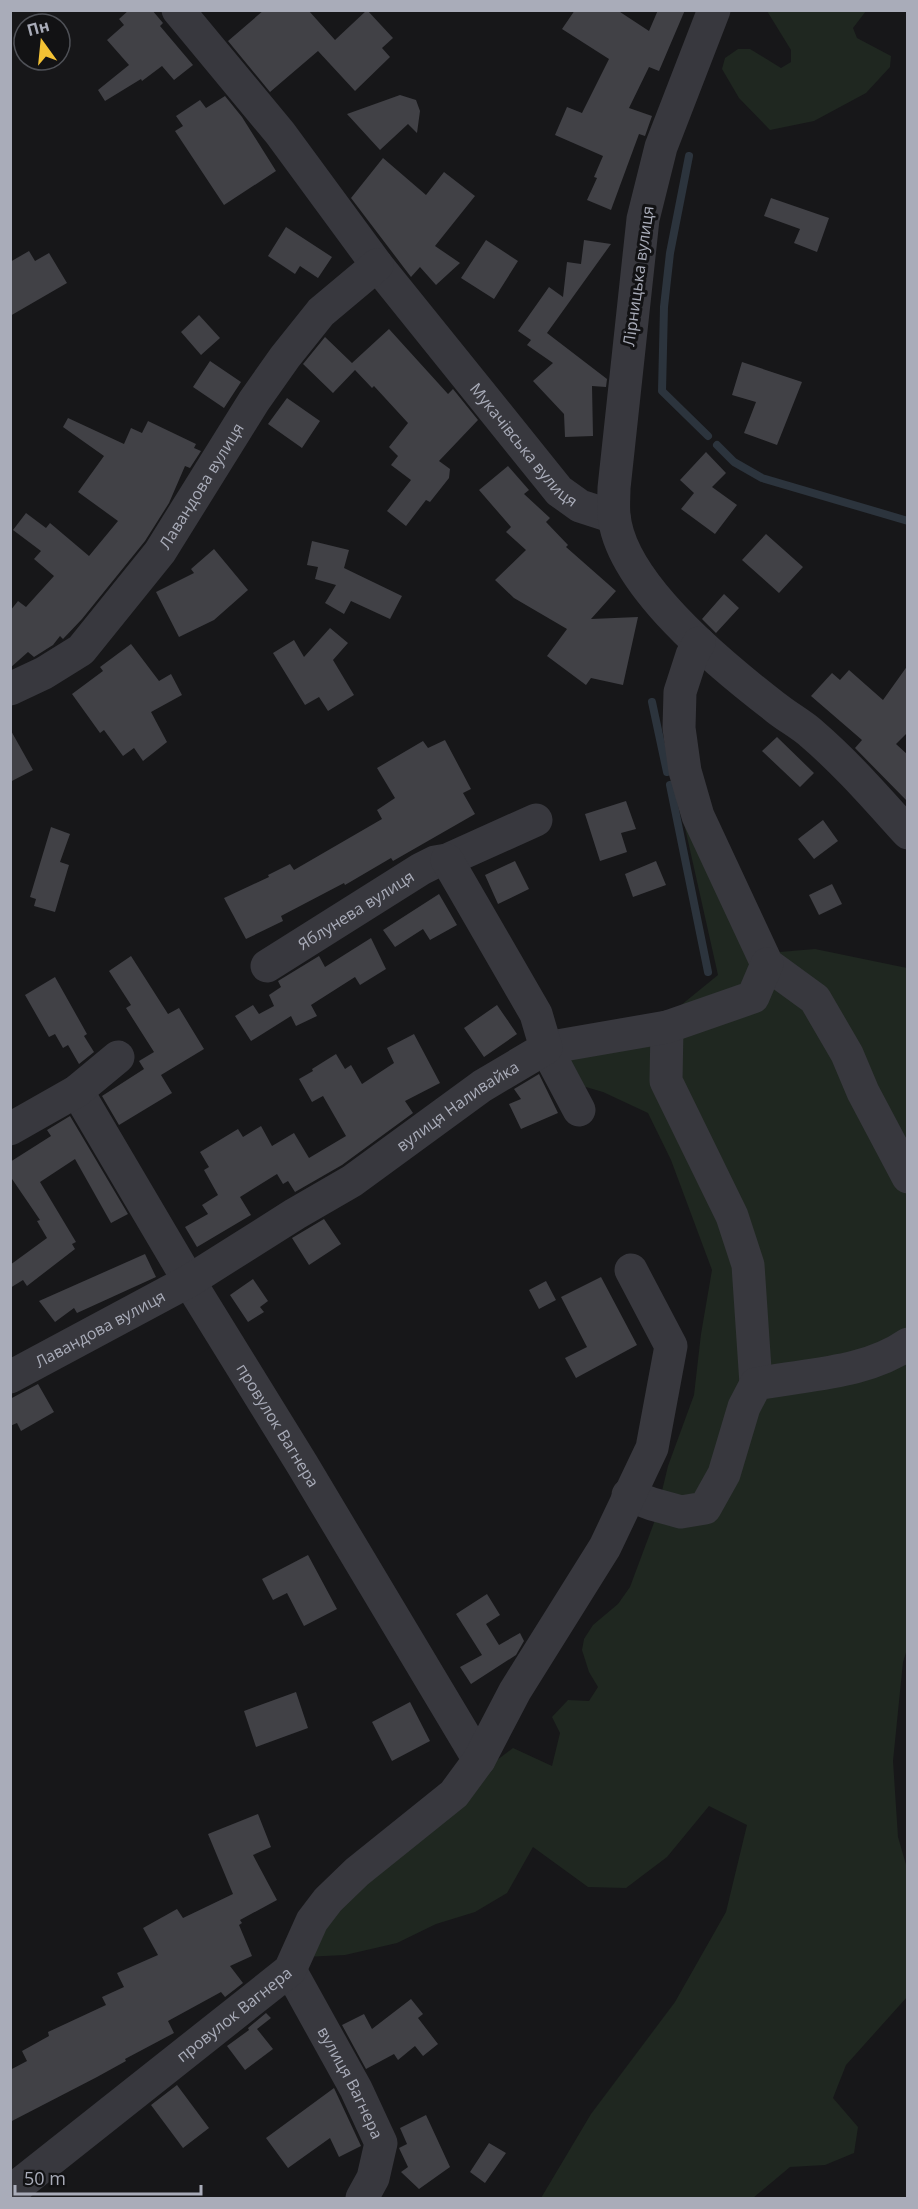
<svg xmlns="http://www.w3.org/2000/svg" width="918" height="2209" viewBox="0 0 918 2209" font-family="'Open Sans',sans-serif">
<rect width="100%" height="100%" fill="#171719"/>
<!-- green -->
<path fill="#1f2720" d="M767 11H866L853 28 857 38 891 56 890 67 866 93 814 121 770 130 739 98 722 69 725 58 738 49H750L781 68 791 62V50Z
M675 783 756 954 815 949 907 968 908 1646 903 1662 893 1761 898 1837 907 1868V1997L846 2065 833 2098 858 2127 854 2153 825 2165 790 2167 753 2198H541L591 2114 675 2002 726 1912 747 1825 709 1806 667 1857 626 1888 588 1887 533 1847 507 1893 475 1912 436 1924 397 1943 345 1955 304 1957 335 1907 485 1769 513 1748 552 1766 560 1733 552 1717 568 1700 589 1701 598 1687 589 1672 582 1650 584 1639 593 1625 618 1604 630 1587 655 1520 668 1466 694 1395 701 1334 712 1270 671 1160 648 1113 603 1092 572 1083 552 1038 664 1019 718 975Z"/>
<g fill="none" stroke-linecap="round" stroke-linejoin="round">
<!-- stream -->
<path stroke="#2c343d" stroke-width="8" d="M689 156 670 253 664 307 662 391 708 436
M717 445 734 462 762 478 908 521
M652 702 667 772
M670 785 708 972"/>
</g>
<!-- building -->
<path fill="#414146" d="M129 10H152L163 23 160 26 193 65 174 80 162 66 142 81 141 79 105 101 98 90 129 65 107 40 124 25 119 19Z
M264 10 309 11 335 40 367 10 393 38 382 48 390 57 355 91 318 51 270 92 228 41Z
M575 10H617L649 31 658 10H685L659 71 649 67 629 108 652 116 645 136 639 134 611 210 587 200 597 178 594 177 603 156 555 135 567 107 582 113 609 59 562 29Z
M400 95 416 100 420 111 417 133 408 124 380 150 347 114Z
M225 96 242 117 276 171 224 205 175 131 183 126 176 116 200 100 206 108Z
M383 158 426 195 444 172 475 196 435 246 460 263 436 285 420 267 411 277 351 198Z
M771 198 829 218 817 252 794 243 800 229 764 216Z
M286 227 332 257 318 278 300 266 295 274 268 256Z
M486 240 518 261 494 299 461 278Z
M584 240 611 244 547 333 607 379 606 387 592 386 593 436 565 437 564 414 533 381 553 363 527 345 531 340 518 331 549 287 563 297 567 262 581 264Z
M29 251 35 261 49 253 67 283 10 316V262Z
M199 315 220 338 201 355 181 332Z
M389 329 448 394 453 389 478 420 439 461 450 469 449 478 430 502 426 500 406 526 387 511 411 480 391 465 398 456 389 447 408 423 374 386 372 388 355 370 333 393 303 364 325 337 352 363Z
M210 361 241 382 224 408 193 387Z
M742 362 802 382 777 445 744 433 756 402 732 395Z
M287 398 320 421 302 448 268 424Z
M68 418 124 444 131 428 142 433 148 421 196 444 194 448 201 451 190 468 185 466 169 503 145 541 82 619 63 639 60 636 53 645 34 657 28 652 10 668V611L18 601 26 607 54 576 34 559 41 551 13 530 26 513 46 528 50 523 89 556 118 521 78 492 104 456 63 427Z
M706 452 726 473 712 487 737 505 715 534 681 509 694 493 680 480Z
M508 466 529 490 524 494 550 518 546 522 568 545 566 547 616 591 591 619 638 617 623 685 591 678 586 685 547 656 567 629 514 598 495 580 526 550 506 532 511 527 479 490Z
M766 534 803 567 779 593 742 560Z
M312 541 349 550 344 568 402 596 390 619 351 601 344 614 325 603 336 585 315 579 318 567 307 565Z
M214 549 248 590 214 620 179 637 156 592 194 573 191 569Z
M724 594 739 608 716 633 702 619Z
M330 628 348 643 333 660 354 695 328 711 319 697 305 705 273 653 294 640 304 657Z
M131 644 159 681 171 674 182 695 151 712 167 742 143 761 134 748 123 756 104 730 100 733 72 694 103 671 100 667Z
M908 665V732L896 744 908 755V802L855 748 862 740 811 696 832 673 840 680 849 670 883 700Z
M10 729 33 770 10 782Z
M777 737 814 773 800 787 762 751Z
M445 740 471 789 463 793 475 814 393 861 391 858 345 885 344 883 281 916 283 921 246 939 224 898 269 877 268 875 290 864 294 870 382 819 377 810 395 798 377 768 423 741 428 748Z
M626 801 636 829 621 833 627 852 600 861 585 814Z
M823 820 838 841 814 859 798 839Z
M51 827 70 834 60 862 69 865 55 912 34 906 36 899 30 897Z
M515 861 529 889 498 904 485 875Z
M656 861 666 885 633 897 625 874Z
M832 884 842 904 819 915 809 895Z
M439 894 457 925 430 940 423 929 395 947 383 930Z
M371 938 386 969 360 985 355 977 311 1005 317 1016 296 1026 291 1016 251 1041 235 1016 253 1005 259 1014 274 1006 269 995 281 987 278 981 319 956 325 967Z
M131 956 168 1014 179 1008 204 1049 161 1075 172 1093 119 1125 102 1096 144 1069 139 1061 154 1052 126 1008 131 1005 109 971Z
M55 977 87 1034 84 1036 94 1052 79 1064 68 1045 63 1048 55 1034 49 1037 25 995Z
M497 1005 517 1034 484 1057 464 1028Z
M414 1034 440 1083 405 1101 413 1113 342 1165 295 1192 288 1181 283 1184 277 1174 240 1197 251 1215 197 1247 185 1227 208 1214 202 1205 218 1195 204 1170 209 1167 200 1152 238 1129 243 1137 261 1126 272 1146 294 1133 309 1158 346 1136 323 1096 312 1102 299 1079 313 1071 312 1069 336 1054 345 1069 351 1065 362 1084 394 1063 387 1048Z
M539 1074 558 1113 521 1129 509 1104 521 1099 514 1089Z
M70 1116 128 1214 111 1223 75 1159 40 1182 76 1242 72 1244 75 1249 27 1286 23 1280 10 1288V1265L47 1238 37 1221 40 1220 10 1176V1162L51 1136 47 1130Z
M324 1219 341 1244 309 1265 292 1238Z
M145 1254 156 1277 77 1313 74 1308 55 1322 39 1301Z
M601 1277 637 1345 576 1378 565 1358 587 1347 561 1297Z
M253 1279 268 1301 260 1307 264 1312 248 1322 230 1295Z
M546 1281 556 1300 539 1309 529 1290Z
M38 1384 54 1412 21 1431 17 1423 10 1426V1399Z
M308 1555 337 1609 304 1626 287 1593 273 1600 262 1579Z
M487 1594 500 1615 486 1624 499 1645 520 1633 524 1641 516 1655 471 1684 460 1667 482 1655 456 1614Z
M296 1692 308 1728 256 1747 244 1711Z
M410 1702 430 1741 392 1761 372 1722Z
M258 1814 271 1847 253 1855 277 1900 240 1920 242 1923 239 1925 252 1956 230 1966 243 1983 225 1997 221 1992 168 2021 174 2033 125 2059 126 2061 97 2077 10 2122V2070L27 2061 22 2051 49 2036 48 2032 106 2005 102 1997 124 1987 117 1973 158 1955 143 1928 177 1909 183 1918 233 1894 208 1834Z
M411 1999 423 2014 418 2018 438 2044 423 2056 415 2046 398 2060 394 2054 366 2069 342 2025 364 2014 372 2029Z
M266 2013 271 2018 257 2029 273 2049 245 2070 227 2046 249 2030 248 2028Z
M177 2085 209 2128 183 2148 151 2105Z
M334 2088 361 2146 339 2157 330 2138 288 2168 266 2138Z
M426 2115 450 2167 419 2189 401 2172 408 2167 399 2148 407 2144 400 2128Z
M489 2143 506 2153 485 2183 470 2172Z"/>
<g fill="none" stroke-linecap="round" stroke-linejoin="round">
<!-- minor -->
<g stroke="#38383e" stroke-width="33">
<path id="s1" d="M178 10 280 133 377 265 559 491 580 506 614 517"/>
<path d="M714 10 661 147 643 219 614 488C614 497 613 506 614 515 620 584 723 667 775 707 787 717 801 724 812 734 847 764 877 799 908 833"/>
<path d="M699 643 692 655 680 692 679 728 685 771 698 816 767 964 815 999 847 1054 863 1092 908 1177"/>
<path id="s2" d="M10 689 44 673 81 650 160 552 254 401 285 357 321 312 377 265"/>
<path id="s3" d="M267 966 421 869 435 862 447 860 536 820"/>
<path d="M667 1027 666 1081 732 1216 748 1265 756 1384"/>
<path id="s4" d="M77 1091 189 1281 302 1464 479 1760"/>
<path d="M579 1110 546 1048 667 1027 753 997 767 964"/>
<path d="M10 1129 77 1091 118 1057"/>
<path id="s5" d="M10 1377 189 1281 295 1214 352 1181 482 1086 546 1048 536 1014 447 860"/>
<path d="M628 1495 652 1504 681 1512 705 1508 724 1474 744 1407 756 1384C806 1374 865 1374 908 1344"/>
<path id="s6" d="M290 1970 356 2089 381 2143 373 2178 362 2198"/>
<path id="s7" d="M10 2192 290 1970 312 1921 328 1900 357 1872 454 1794 479 1760 515 1691 605 1547 652 1448 671 1346 631 1270"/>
</g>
</g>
<g text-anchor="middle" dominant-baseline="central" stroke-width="6" stroke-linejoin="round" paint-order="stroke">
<!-- street labels -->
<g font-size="16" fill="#a9acb9" stroke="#121214">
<text transform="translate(638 276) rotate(-82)">Лірницька вулиця</text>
<text stroke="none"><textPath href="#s1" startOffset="556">Мукачівська вулиця</textPath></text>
<text stroke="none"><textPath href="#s2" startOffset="285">Лавандова вулиця</textPath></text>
<text stroke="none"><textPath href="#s3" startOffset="105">Яблунева вулиця</textPath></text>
<text stroke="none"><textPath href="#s5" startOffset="524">вулиця Наливайка</textPath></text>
<text stroke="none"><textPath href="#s5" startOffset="102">Лавандова вулиця</textPath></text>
<text stroke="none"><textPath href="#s4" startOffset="390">провулок Вагнера</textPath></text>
<text stroke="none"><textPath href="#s7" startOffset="286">провулок Вагнера</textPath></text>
<text stroke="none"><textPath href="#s6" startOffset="128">вулиця Вагнера</textPath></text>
</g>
</g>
<!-- border -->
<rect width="918" height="2209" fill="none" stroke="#a9acb9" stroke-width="24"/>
<!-- north arrow -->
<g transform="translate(42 42) rotate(345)"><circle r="28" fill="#121214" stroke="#4e5056" stroke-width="1.5"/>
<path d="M0-4.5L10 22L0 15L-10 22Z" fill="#f4c234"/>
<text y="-9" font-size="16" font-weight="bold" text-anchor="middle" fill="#a9acb9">Пн</text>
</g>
<!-- scale -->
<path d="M15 2185v9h186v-9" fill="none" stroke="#a9acb9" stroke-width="3"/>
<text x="24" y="2185" font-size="18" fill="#a9acb9" stroke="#121214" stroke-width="4.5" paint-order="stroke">50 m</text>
</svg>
